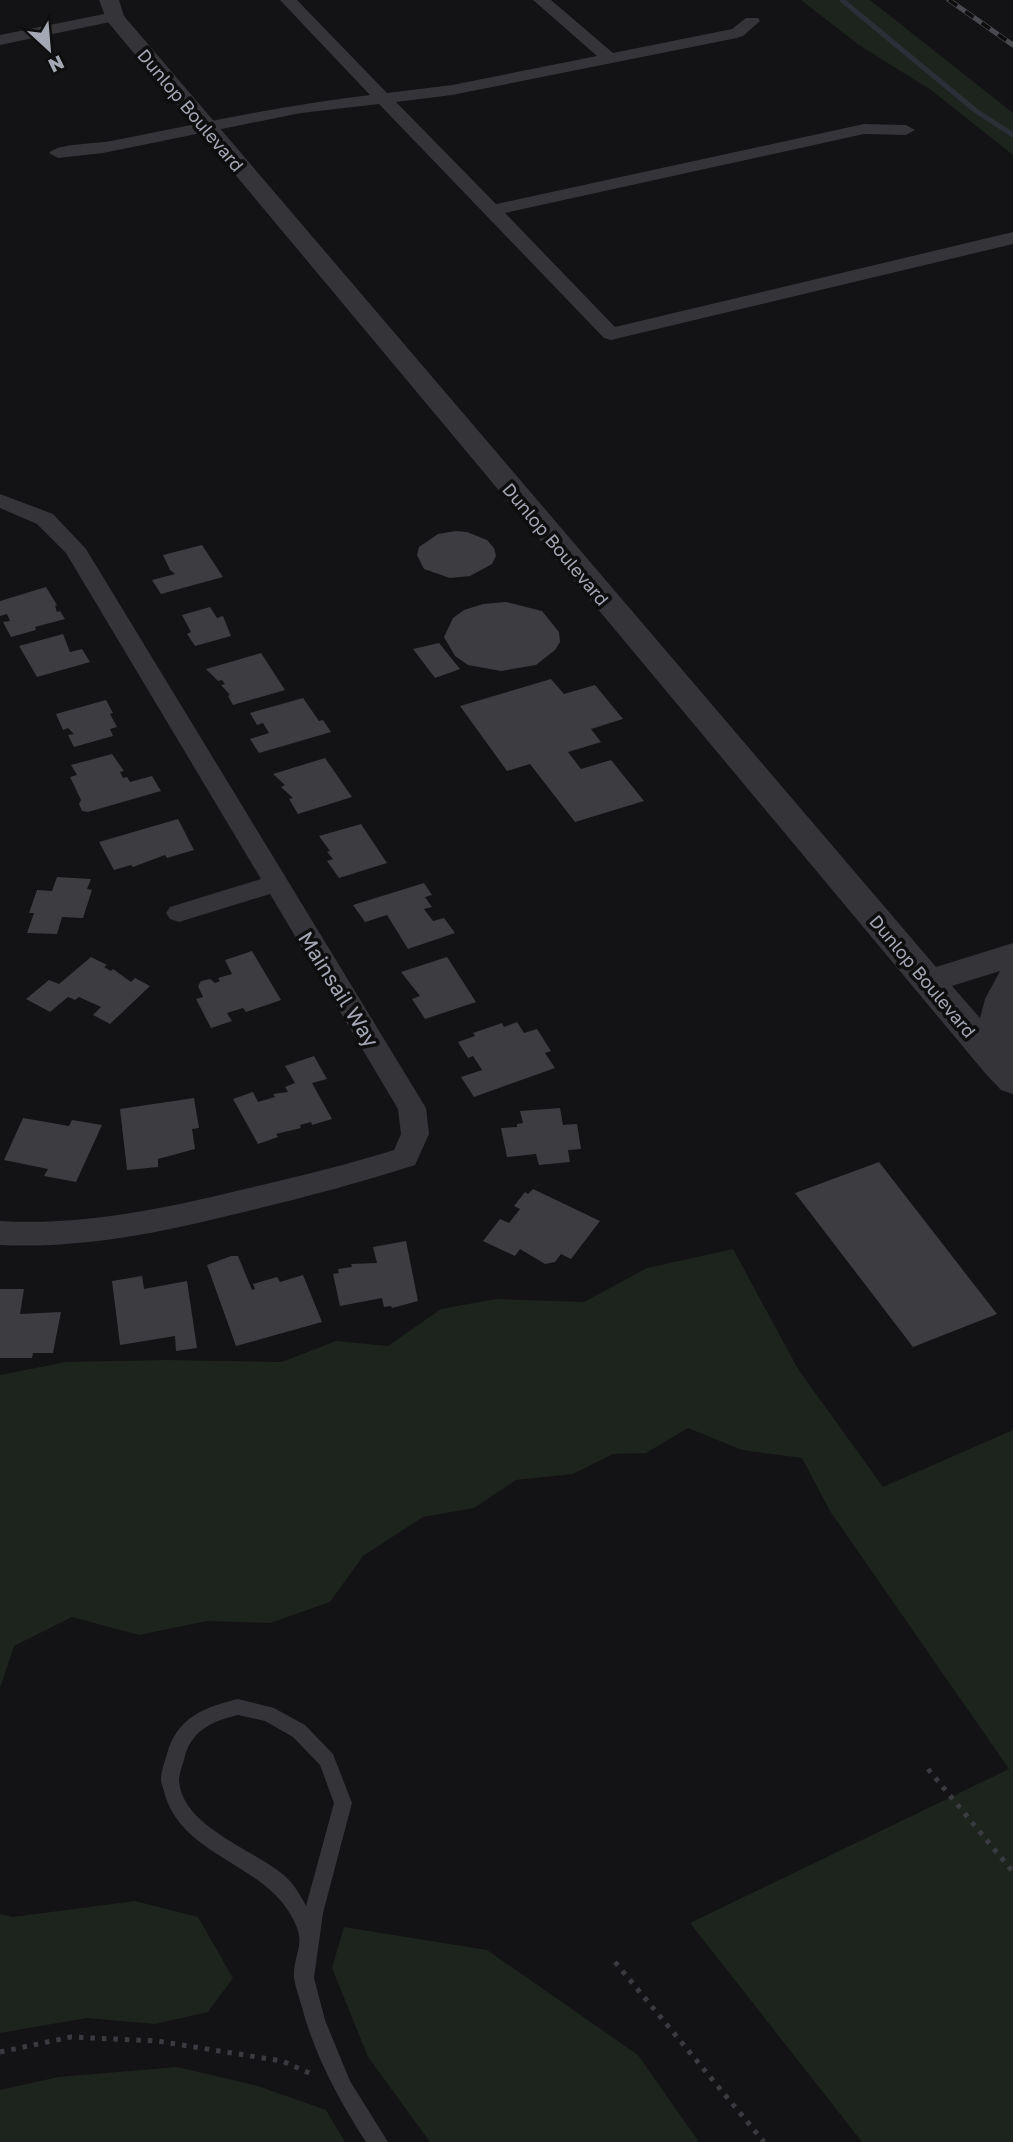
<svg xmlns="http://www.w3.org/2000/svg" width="1013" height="2142" viewBox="0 0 1013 2142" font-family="'Golos Text',sans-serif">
<rect width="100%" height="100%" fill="#131214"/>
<!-- green -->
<path fill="#1d241e" d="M801 0H870L1013 113V155L931 90 859 45Z
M733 1249 798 1369 883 1487 1013 1430V2142H862L690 1923 1009 1769 830 1511 802 1458 742 1450 688 1428 646 1453 613 1454 573 1474 516 1480 474 1508 423 1517 363 1556 330 1602 270 1623 207 1621 139 1635 72 1617 14 1646 0 1688V1375L66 1362 166 1360 282 1362 336 1341 388 1346 441 1309 496 1299 584 1302 647 1268Z
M135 1901 198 1917 233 1978 208 2012 155 2024 87 2018 0 2033V1914L13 1917Z
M344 1927 487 1950 638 2055 699 2142H430L368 2057 332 1968Z
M177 2067 258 2086 326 2110 345 2142H0V2090L58 2077Z"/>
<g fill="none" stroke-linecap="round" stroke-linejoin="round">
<!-- stream -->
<path stroke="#293038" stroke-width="5" d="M842 0 976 111 1013 135"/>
</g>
<!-- building -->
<path fill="#3d3c41" d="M456 531 467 532 487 540 494 548 496 556 492 564 470 576 450 578 424 569 417 555 419 547 438 534Z
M202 545 223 577 161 594 152 580 175 574 170 570 163 555Z
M46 587 57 605 55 606 57 612 60 611 65 619 35 627 36 630 11 637 3 622 10 621 7 614 0 616V601Z
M506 602 542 611 559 632 560 642 555 650 536 665 501 671 468 665 455 656 444 637 453 618 464 610 483 604Z
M210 607 217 618 223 616 231 636 195 646 187 634 191 632 182 615Z
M63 634 70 652 82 649 90 662 37 677 19 646Z
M439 643 460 669 435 678 413 649Z
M261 653 285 690 233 705 228 696 230 695 221 685 225 684 222 680 218 681 206 669Z
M551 679 564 694 595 685 623 719 591 729 601 742 568 752 581 769 611 760 644 801 575 822 530 764 507 771 460 706Z
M303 698 319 721 323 720 331 732 259 753 250 739 269 733 263 723 257 725 250 713Z
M106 700 113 713 110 714 117 727 110 729 113 736 74 747 68 735 74 734 68 728 63 730 56 714Z
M112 754 124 771 120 772 123 778 127 777 130 782 152 776 161 791 88 812 82 811 79 804 81 800 70 777 77 775 71 765Z
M325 758 352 797 298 814 289 799 293 798 281 787 285 785 273 774Z
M178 819 194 850 167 858 165 855 133 867 131 865 114 870 99 842Z
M361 824 387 863 339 878 327 861 333 859 327 852 330 851 319 836Z
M57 877 91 879 87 889 92 890 83 918 62 917 57 934 27 933 34 913H29L37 890 52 891Z
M424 883 432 895 425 897 432 907 424 909 433 921 444 918 455 933 408 949 387 915 365 922 353 905Z
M252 951 281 1000 246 1012 243 1008 227 1013 232 1021 211 1028 196 999 203 997 198 986 201 981 210 979 215 983 220 981 218 978 232 974 225 960Z
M91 957 107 965 104 967 111 971 113 969 131 982 135 978 150 986 110 1024 93 1015 101 1007 79 997 75 1000 68 997 50 1012 26 999 49 980 59 984Z
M447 957 476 1002 425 1019 412 999 420 996 401 972Z
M517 1022 524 1033 537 1029 551 1051 545 1053 555 1068 474 1097 461 1077 482 1070 473 1056 468 1058 458 1042 475 1036 473 1033 502 1023 504 1027Z
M314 1056 327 1079 312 1083 332 1119 312 1125 311 1122 300 1125 301 1128 276 1134 278 1137 258 1144 233 1099 253 1092 258 1102 275 1097 273 1094 288 1092 285 1087 295 1083 285 1066Z
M194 1098 199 1128 192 1129 195 1149 158 1159V1167L127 1170 120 1109Z
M560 1108 563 1125 577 1124 581 1149 568 1150 570 1162 539 1165 536 1154 507 1157 501 1128 517 1127V1124L523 1123 520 1111Z
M23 1118 69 1126 72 1120 102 1125 76 1182 44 1176 48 1169 4 1160Z
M879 1162 997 1314 913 1347 795 1193Z
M533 1189 600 1221 571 1259 561 1254 555 1262 545 1264 520 1249 515 1256 483 1241 500 1219 509 1223 520 1209 514 1206 525 1192 528 1194Z
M406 1241 418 1301 392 1308 391 1306 384 1307 382 1298 340 1306 333 1274 339 1273 338 1269 352 1267 351 1264 377 1263 373 1247Z
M231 1256H238L252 1290 255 1289 253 1284 277 1277 280 1282 303 1275 322 1322 236 1346 207 1265Z
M142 1276 144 1289 187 1281 197 1348 176 1351 175 1336 120 1345 112 1281Z
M0 1289H24L20 1314 61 1312 53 1353H33L32 1358H0Z"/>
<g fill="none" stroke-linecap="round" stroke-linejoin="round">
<!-- path -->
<path stroke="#3a3b40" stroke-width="5" stroke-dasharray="4.5 7" stroke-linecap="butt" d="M928 1769 1013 1872
M615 1962 764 2142
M0 2052 71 2037 157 2041 282 2061 314 2075"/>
<!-- service -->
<path fill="#343439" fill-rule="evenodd" d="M238 1699 274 1708 305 1725 333 1754 352 1803 323 1913 314 1978 325 2020 350 2081 388 2142H366C338 2099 314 2054 301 2004 299 1996 295 1986 294 1978 293 1951 308 1946 292 1917 263 1863 183 1856 165 1795 164 1790 161 1784 161 1779 161 1771 165 1761 167 1754 177 1717 205 1707 238 1699ZM238 1715 265 1721 293 1737 320 1765 334 1803 306 1906C302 1898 295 1886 288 1879 258 1850 183 1829 179 1781 179 1775 182 1766 184 1760 190 1731 212 1721 238 1715Z"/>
<!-- minor -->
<path fill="#343439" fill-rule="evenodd" d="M280 0H297L387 93 452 85 597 56 533 0H551L613 53 732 29 746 18H758L760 21 743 36 737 38 452 95 396 102 496 204 864 124 906 125 915 130 906 135 864 134 505 213 615 327 1013 232V244L611 340 604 338 379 104 301 113 103 153 58 158 49 153C58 143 97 144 111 141 197 124 283 105 370 95Z
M114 12 122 17 120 20 0 45V35Z
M0 494 53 514 86 549 426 1108 429 1134 415 1165C359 1183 302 1198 244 1212 164 1232 83 1249 0 1245V1221C85 1226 167 1208 249 1188 297 1177 346 1165 394 1150L401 1134 398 1109 270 894 179 922 170 919 166 913 170 907 261 879 66 553 37 524 0 508Z"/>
<!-- tertiary -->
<path fill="#343439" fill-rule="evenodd" d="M99 0H119L124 16 936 967 1013 943V1094L1001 1090 985 1073 107 21ZM1000 971 985 999 980 1018 952 986Z"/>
<defs>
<path id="rail" d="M949 0 1013 45"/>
</defs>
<!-- rail casing -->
<use href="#rail" stroke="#494a50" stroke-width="5"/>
<!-- rail -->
<use href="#rail" stroke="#0e0e0f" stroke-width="3.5" stroke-dasharray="10" stroke-linecap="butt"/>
</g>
<g text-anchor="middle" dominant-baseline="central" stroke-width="7" stroke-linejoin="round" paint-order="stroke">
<!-- far-street labels -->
<g font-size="18" fill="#a4a7b4" stroke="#0e0e0f">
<text transform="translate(191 110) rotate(50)">Dunlop Boulevard</text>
<text transform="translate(556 544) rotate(50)">Dunlop Boulevard</text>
<text transform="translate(923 976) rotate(50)">Dunlop Boulevard</text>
</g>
<!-- street labels -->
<g font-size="21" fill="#a4a7b4" stroke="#0e0e0f">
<text transform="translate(339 989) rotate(58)">Mainsail Way</text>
</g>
</g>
<!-- north arrow -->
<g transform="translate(49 49) rotate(154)" stroke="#0e0e0f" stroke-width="5" paint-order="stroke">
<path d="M0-5L12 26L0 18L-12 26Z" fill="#a4a7b4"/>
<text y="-10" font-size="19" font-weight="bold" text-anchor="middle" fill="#a4a7b4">N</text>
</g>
</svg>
